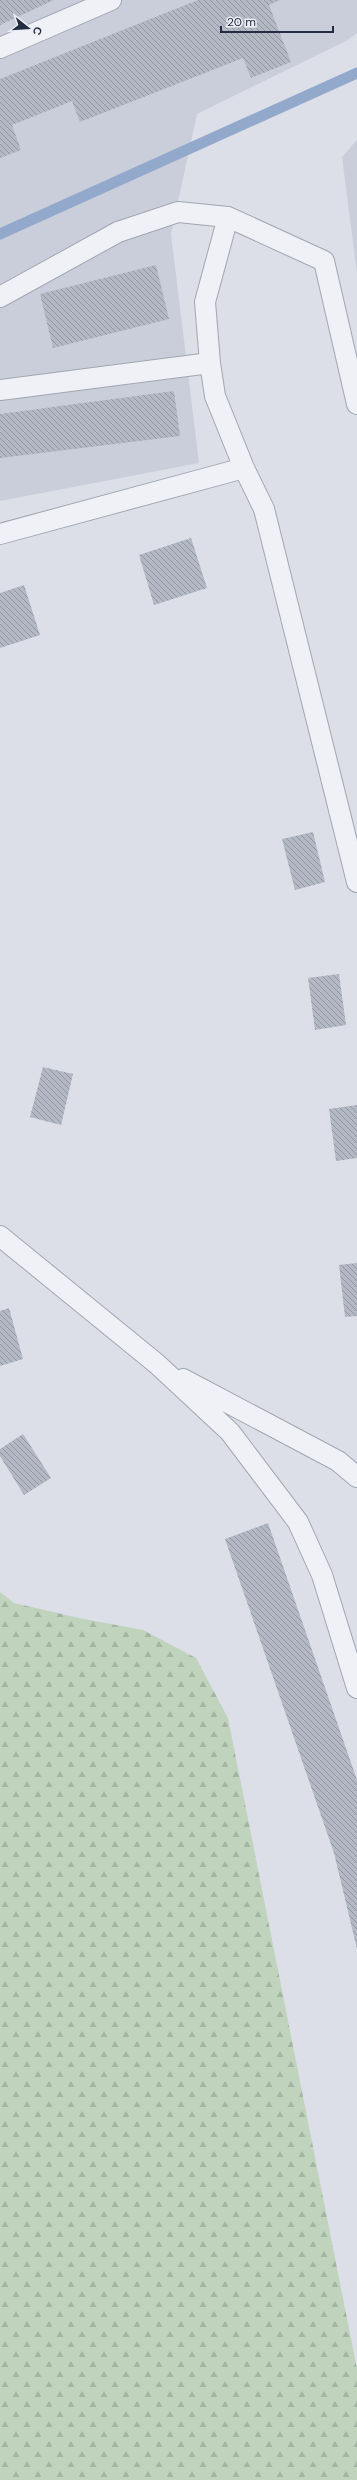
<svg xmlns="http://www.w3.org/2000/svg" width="357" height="2480" viewBox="0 0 357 2480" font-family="'DM Sans',sans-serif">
<defs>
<pattern id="forest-firs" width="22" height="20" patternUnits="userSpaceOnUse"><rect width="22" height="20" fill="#c0d3bc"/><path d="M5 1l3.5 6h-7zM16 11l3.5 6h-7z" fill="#a5b5a3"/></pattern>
<pattern id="building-back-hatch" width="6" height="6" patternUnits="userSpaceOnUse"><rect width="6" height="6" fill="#b3b8c5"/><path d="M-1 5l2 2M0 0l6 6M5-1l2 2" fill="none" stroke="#9196a1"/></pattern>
</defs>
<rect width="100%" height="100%" fill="#dcdfe8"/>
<!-- built -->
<path fill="#caceda" d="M0 0H357V33L346 41 197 114 171 234 199 463 0 501Z
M357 140V273L342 157Z"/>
<!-- forest -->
<path fill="url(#forest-firs)" d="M0 1592 14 1603 79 1618 143 1630 196 1658 228 1718 357 2369V2480H0Z"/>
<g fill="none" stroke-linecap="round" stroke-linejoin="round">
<!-- stream -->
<path stroke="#93a9cc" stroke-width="11" d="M0 234 357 73"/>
</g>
<!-- building -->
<path fill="url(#building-back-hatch)" d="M0 0H54L0 25Z
M198 0H280L269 5 291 62 251 78 243 58 80 122 72 101 12 125 21 150 0 158V79Z
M156 265 169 319 53 348 40 294Z
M174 391 180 436 0 458V414Z
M191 538 207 588 154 605 139 555Z
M24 585 40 635 0 648V593Z
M313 832 325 882 295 890 282 839Z
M339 974 346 1025 315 1030 308 978Z
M43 1067 73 1074 61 1125 30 1117Z
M357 1105V1158L336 1161 329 1109Z
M357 1263V1316L345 1317 339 1265Z
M9 1308 23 1359 0 1366V1311Z
M23 1434 51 1478 24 1495 0 1456V1449Z
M268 1523 357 1780V1949L334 1853 225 1539Z"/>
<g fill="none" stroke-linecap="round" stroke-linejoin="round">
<defs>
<path id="service" d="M0 48 111 0
M228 217 205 302 210 363 215 396 244 468 264 509 357 882
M0 297 118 232 178 212 228 217 324 261 357 404
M0 390 210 363
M0 534 244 468
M0 1236 157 1364 230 1432 298 1522 322 1575 357 1688
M183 1379 338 1461 357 1477"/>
</defs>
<!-- service casing -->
<use href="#service" stroke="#a1a6b2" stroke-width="22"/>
<!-- service -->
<use href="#service" stroke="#eff1f6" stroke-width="20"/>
</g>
<!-- north arrow -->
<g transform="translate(28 28) rotate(107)" stroke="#ebeff5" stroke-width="3" paint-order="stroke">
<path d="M0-3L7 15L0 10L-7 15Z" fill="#242c3f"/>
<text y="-6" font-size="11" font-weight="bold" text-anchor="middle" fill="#242c3f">С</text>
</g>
<!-- scale -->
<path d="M221 26v6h112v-6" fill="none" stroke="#242c3f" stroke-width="2"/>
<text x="227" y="26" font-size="12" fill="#242c3f" stroke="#ebeff5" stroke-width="3" paint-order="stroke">20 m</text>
</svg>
